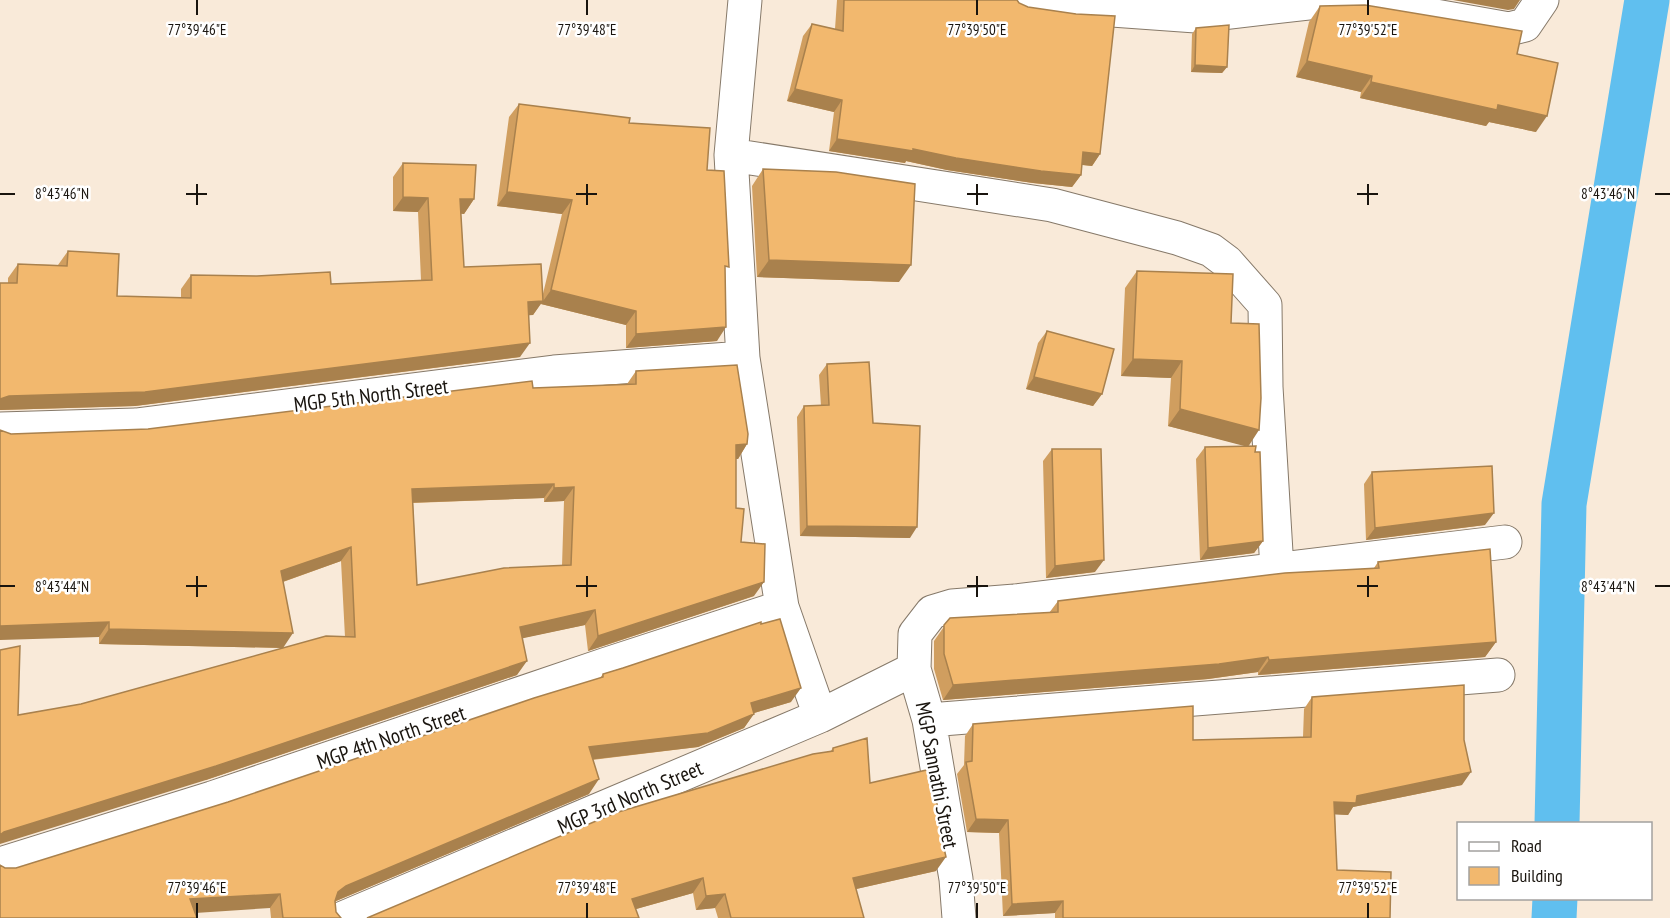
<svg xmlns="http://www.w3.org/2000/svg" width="1670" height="918" viewBox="0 0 1670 918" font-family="'PT Sans Narrow',sans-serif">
<rect width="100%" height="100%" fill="#f9ead9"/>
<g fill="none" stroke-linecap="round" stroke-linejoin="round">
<!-- canal -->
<path stroke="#60bfef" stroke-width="45" d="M1557 824 1564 504 1647 0
M1554 918 1555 898"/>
<defs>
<path id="minor" d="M745 0 731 155 743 358 782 607 820 716
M1022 0 1070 7 1196 16 1317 2H1356L1509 29 1525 25 1542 0
M731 155 1052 205 1177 238 1211 250 1227 262 1265 305 1266 387 1277 569
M0 429 136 425 554 372 743 358
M929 720 1498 675
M0 864 212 798 607 664 782 607
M343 918 820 716 914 669
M959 918 956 879 929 720 914 669 915 634 932 612 952 606 1015 601 1505 542"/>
</defs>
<!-- minor casing -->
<use href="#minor" stroke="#867969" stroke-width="35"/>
<!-- minor -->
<use href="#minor" stroke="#fff" stroke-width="33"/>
</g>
<!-- wall -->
<path fill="#d09e5f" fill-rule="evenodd" d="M837 0H1017L1100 154 1092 166 1082 165 1081 175 1072 187 1033 183 947 170 906 161 905 163 829 151 834 112 787 101 803 36 812 24 835 29Z
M1320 6 1517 54 1536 132 1489 122 1486 126 1360 98 1361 92 1296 77 1309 22Z
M1196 28 1227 67 1222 73 1191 72 1192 34Z
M519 104 629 123 707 170 725 273 717 341 626 348V325L541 304V303L533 315H529L520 357 135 406 0 410V283H8V278L18 264 58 265 68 251 117 296 181 298V289L191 275 331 284 421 280 418 212 393 211V177L403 163 474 199 464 214 461 213 464 267 542 298 562 214 497 206 509 117Z
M763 169 899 282 757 277 752 186Z
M1137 271 1231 323 1248 446 1255 452 1263 541 1254 553 1200 560 1196 459 1205 447 1247 446 1168 426 1171 378 1121 376 1125 288Z
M1047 331 1102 394 1093 406 1026 389 1038 343Z
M827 364 873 423 910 538 800 536 797 417 804 406H821L819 375Z
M636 371 747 444 738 459H736V508L741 542 754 596 588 651 585 625 522 638 517 675 206 780 18 715 81 704 283 648 99 644V637L11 434 148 429 533 388 627 384ZM544 498V502L564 501 562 566 417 585 413 503ZM341 561 345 637 283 648V582Z
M1052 449 1095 572 1046 578 1043 461Z
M1372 472 1485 525 1366 540 1364 484Z
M1378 562 1496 642 1485 657 1258 675V672L1208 679 943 700 934 669V641L950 618 1049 613 1058 601 1374 568Z
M761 624 791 702 754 713 744 728 698 747 592 760 589 794 336 901 335 902 336 912 341 918H271L270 908 5 868H16L228 802 600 678 603 674Z
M1312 697 1462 785 1353 807 1348 815 1335 814 1337 870 1390 918H1055V913L1003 916 999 833 967 832 957 774 964 765 965 736 973 724 1193 740 1303 737 1304 709Z
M833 748 870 783 939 816 937 818 936 871 856 889 864 918H718L715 908 696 910 693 893 636 909 367 918 830 752Z"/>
<!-- shaded-wall -->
<path fill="#a9814d" d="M1453 0H1520L1514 9 1508 10Z
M1307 61 1372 76 1361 92 1296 77Z
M1195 65 1227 67 1222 73 1191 72Z
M1371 82 1498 105 1547 116 1536 132 1489 122 1486 126 1360 98Z
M795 89 842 100 834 112 787 101Z
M837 139 913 149 1081 175 1072 187 1033 183 947 170 906 161 905 163 829 151Z
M1083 152 1100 154 1092 166 1075 164Z
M507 192 572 200 562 214 497 206Z
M403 197 428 198 418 212 393 211Z
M460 199H474L464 214 450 213Z
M769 260 911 265 899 282 757 277Z
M551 290 636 311 626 325 541 304Z
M543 301 533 315 518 316 528 302Z
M726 327 717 341 626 348 636 334Z
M530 343 520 357 135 406 0 410V399L9 396Z
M1133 359 1182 361 1171 378 1121 376Z
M1034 377 1102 394 1093 406 1026 389Z
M1180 409 1259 430 1248 447 1168 426Z
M747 444 738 459H726L736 445Z
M554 484 544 498 402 503 412 489Z
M574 487 564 501 544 502 554 488Z
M1494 513 1485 525 1366 540 1375 528Z
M807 526 917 527 910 538 800 536Z
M1263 541 1254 553 1200 560 1208 548Z
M351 547 341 561 271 586 281 571Z
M1104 560 1095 572 1046 578 1055 566Z
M764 582 754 596 588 651 598 636Z
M595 610 585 625 510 641 520 627Z
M109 622 99 637 0 640V626Z
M109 629 293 633 283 648 99 644Z
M1496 642 1485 657 1258 675 1269 660Z
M1268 657 1258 672 1208 679 943 700 953 685Z
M527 661 517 675 206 780 0 844V835L4 832Z
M801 688 791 702 741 717 751 703Z
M754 714 744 728 698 747 579 761 589 747Z
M1471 772 1462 785 1353 807 1348 815 1325 814 1334 802 1357 796Z
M599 779 589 794 336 901 328 906 338 892 346 886Z
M976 819 1008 820 999 833 967 832Z
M946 857 936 871 843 892 853 878Z
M703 878 693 893 622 913 632 899Z
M280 894 270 908 180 914 190 899Z
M725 894 715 908 696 910 706 896Z
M1063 901 1055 913 1003 916 1012 904Z"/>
<!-- building -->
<path fill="#f2b86e" stroke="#a9814d" stroke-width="1.5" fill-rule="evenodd" d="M844 0H1017L1019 3 1028 7 1076 14 1115 16 1100 154 1083 152 1081 175 1041 171 956 158 913 149V151L837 139 842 100 795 89 812 24 843 31Z
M1365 5 1522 31 1517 54 1558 63 1547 116 1498 105 1497 110 1371 82 1372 76 1307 61 1320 6Z
M1229 25 1227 67 1195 65 1196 28Z
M519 104 630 118 629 123 710 128 707 170 724 171 729 267 725 266 726 327 636 334V311L551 290 572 200 507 192Z
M403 163 476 165 474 199H460L464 267 541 264 543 301 528 302 530 343 145 392 9 396 0 399V283H17L18 264 67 266 68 251 119 254 117 296 191 298V275L257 276 330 272 331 284 432 280 428 198 403 197Z
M763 169 836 172 915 184 911 265 769 260Z
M1137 271 1233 274 1231 323 1259 324 1261 398 1259 430 1180 409 1182 361 1133 359Z
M1047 331 1114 349 1102 394 1034 377Z
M869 362 873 423 920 426 917 527 807 526 804 406 829 405 827 364Z
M737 365 748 434 747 444 736 445V508L744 509 741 542 765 544 764 582 598 636 595 610 520 627 527 661 216 766 4 832 0 835V650L20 646 18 715 81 704 326 636 355 637 351 547 281 571 293 633 109 629V622L0 626V430L11 434 148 429 532 381 533 388 636 384V371ZM554 484V488L574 487 571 565 504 568 417 585 412 489Z
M1256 446 1255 452H1260L1263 541 1208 548 1205 447Z
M1052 449H1101L1104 560 1055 566Z
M1492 466 1494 513 1375 528 1372 472Z
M1490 549 1496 642 1269 660 1268 657 1219 664 953 685 944 654V625L950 618 1058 612V601L1285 573 1379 568 1378 562Z
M780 619 801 688 751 703 754 714 708 733 589 747 599 779 346 886 338 892 335 901 336 912 341 918H283L280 894 190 899 197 918H0V865L5 868H16L228 802 534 698 603 677V674L623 668 761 622V624Z
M1464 685V740L1471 772 1357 796 1356 803 1334 802 1337 870 1391 872 1390 918H1063V901L1012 904 1008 820 976 819 966 762 972 761 973 724 1193 706V740L1311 737 1312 697Z
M867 738 870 783 931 769 939 816H937L946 857 853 878 864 918H731L725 894 706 896 703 878 632 899 639 918H367L615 813 813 754 833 751V748Z"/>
<!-- ticks -->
<path fill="none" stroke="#19140e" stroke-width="2" d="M197 0V15M587 0V15M977 0V15M1368 0V15M197 184V205M587 184V205M977 184V205M1368 184V205M0 194H15M186 194H207M576 194H597M967 194H988M1357 194H1378M1655 194H1670M197 576V597M587 576V597M977 576V597M1368 576V597M0 586H15M186 586H207M576 586H597M967 586H988M1357 586H1378M1655 586H1670M197 903V918M587 903V918M977 903V918M1368 903V918"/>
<g text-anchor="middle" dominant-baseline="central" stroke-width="5" stroke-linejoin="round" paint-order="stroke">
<!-- street labels -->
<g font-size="21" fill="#19140e" stroke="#fff">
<text transform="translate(371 395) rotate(-7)">MGP 5th North Street</text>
<text transform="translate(391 737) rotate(-19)">MGP 4th North Street</text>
<text transform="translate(937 775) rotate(79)">MGP Sannathi Street</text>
<text transform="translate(630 797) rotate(-23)">MGP 3rd North Street</text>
</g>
</g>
<g font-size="15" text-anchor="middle" fill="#19140e" stroke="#fff" stroke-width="5" stroke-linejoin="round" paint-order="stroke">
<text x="197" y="35">77°39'46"E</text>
<text x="587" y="35">77°39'48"E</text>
<text x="977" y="35">77°39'50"E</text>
<text x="1368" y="35">77°39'52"E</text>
<text x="62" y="199">8°43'46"N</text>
<text x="1608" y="199">8°43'46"N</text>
<text x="62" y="592">8°43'44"N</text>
<text x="1608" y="592">8°43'44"N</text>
<text x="197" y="893">77°39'46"E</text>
<text x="587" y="893">77°39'48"E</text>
<text x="977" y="893">77°39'50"E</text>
<text x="1368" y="893">77°39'52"E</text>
</g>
<!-- legend -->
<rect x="1457" y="822" width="195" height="78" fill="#ffffff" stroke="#a3a19f" stroke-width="1.5"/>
<rect x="1469" y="842" width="30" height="9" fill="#ffffff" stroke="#a3a19f" stroke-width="1.5"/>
<text x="1511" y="852" font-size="18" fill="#19140e">Road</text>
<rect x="1469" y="867" width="30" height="18" fill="#f2b86e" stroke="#a3a19f" stroke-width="1.5"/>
<text x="1511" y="882" font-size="18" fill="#19140e">Building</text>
</svg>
